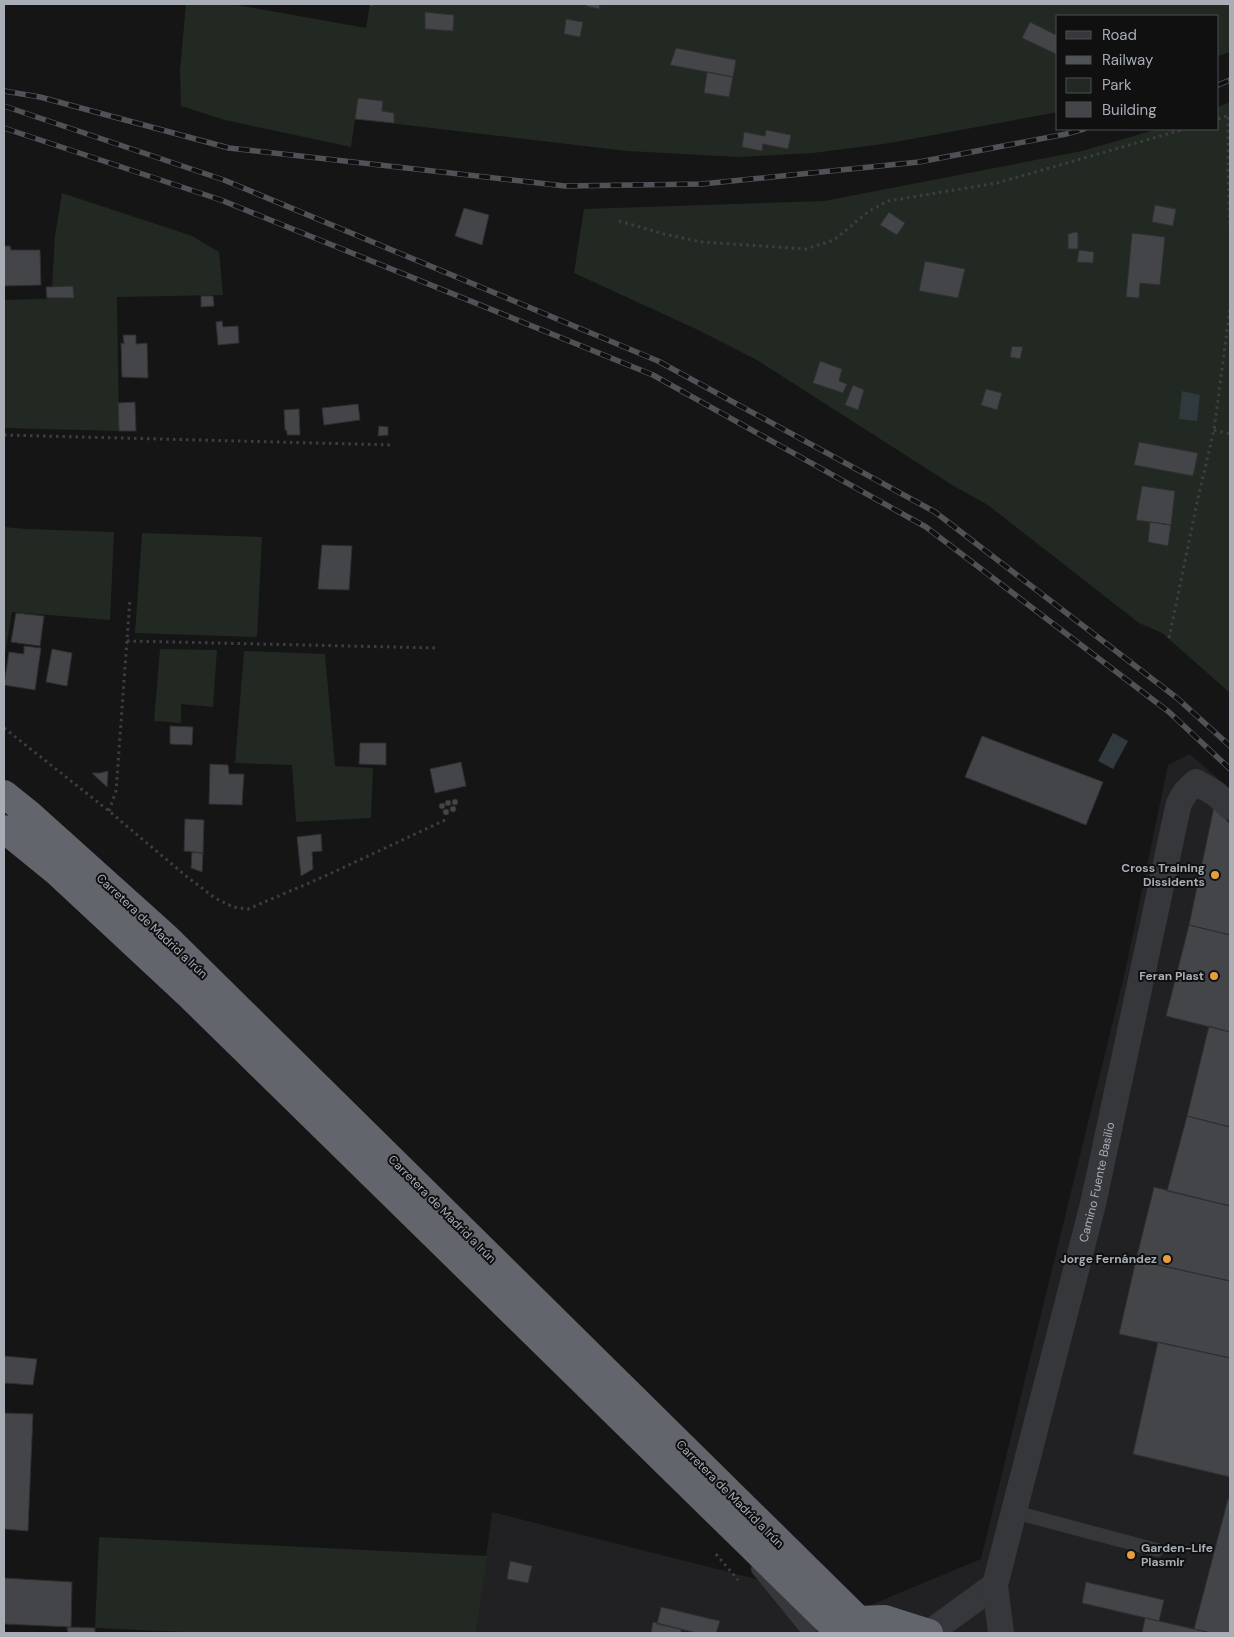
<svg xmlns="http://www.w3.org/2000/svg" width="1234" height="1637" viewBox="0 0 1234 1637" font-family="'DM Sans',sans-serif">
<rect width="100%" height="100%" fill="#151516"/>
<!-- built -->
<path fill="#212123" d="M1190 754 1230 789V1633H476L492 1512 866 1607 981 1559 1125 972 1168 765Z"/>
<!-- green -->
<path fill="#212922" d="M186 4H231L366 28 370 4H1230V52L1218 56V16H1058V112L890 143 813 153 739 157 627 151 355 119 351 147 225 120 181 106 180 71Z
M1230 102V693L1162 633 1139 623 988 505 952 485 757 360 698 330 574 273 584 209 824 201 1082 151 1158 129H1218V107Z
M62 193 192 236 219 252 223 295 117 297 119 431 4 428V300L74 298 73 286H52L55 236Z
M4 527 27 529 114 532 110 620 12 612 4 660Z
M142 533 262 537 257 637 135 633Z
M160 649 217 650 213 707 181 704V723L154 721Z
M244 651 325 654 335 766 373 768 371 818 296 822 292 765 235 763Z
M99 1537 487 1556 476 1633H206L95 1628Z"/>
<!-- water -->
<path fill="#2f393e" d="M1182 391 1200 395 1197 421 1179 419Z
M1113 733 1128 741 1113 769 1098 761Z"/>
<!-- building -->
<path fill="#444549" stroke="#2f2f32" d="M587 4H600L599 9 586 6Z
M425 12 454 15 453 31 425 29Z
M566 19 583 22 580 37 564 34Z
M1030 22 1058 36V55L1022 38Z
M676 48 736 60 733 77 670 65Z
M707 72 733 77 729 97 704 93Z
M358 98 383 101 382 111 394 113V123L355 119Z
M766 130 791 135 788 149 763 144 762 151 742 147 744 132 765 136Z
M1155 205 1176 209 1173 226 1152 222Z
M464 208 489 215 482 245 455 236Z
M889 212 905 223 897 235 880 225Z
M1075 232 1078 233V249H1068V234Z
M1132 233 1165 237 1160 285 1140 283 1139 298 1126 297Z
M4 246H10L11 250H40L41 285 4 286Z
M1079 250 1094 252 1093 263 1077 262Z
M925 261 965 269 958 298 919 291Z
M73 286 74 298H47L46 287Z
M201 296H213L214 306 201 307Z
M222 321 223 327 238 326 239 343 218 345 216 322Z
M123 335H136V344L147 343 148 378 122 377 121 343 124 344Z
M1012 346 1023 347 1020 359 1010 357Z
M820 361 842 369 839 381 847 384 843 393 813 383Z
M853 385 864 390 858 410 845 405Z
M986 389 1002 393 997 410 981 405Z
M135 402 136 431H119L118 403Z
M358 404 360 420 324 425 322 408Z
M299 409 300 435H287V431L285 430 284 410Z
M379 426 388 427V435L378 436Z
M1139 442 1198 453 1193 476 1134 465Z
M1142 486 1175 491 1171 525 1136 520Z
M1150 522 1171 525 1168 546 1148 542Z
M322 545 352 546 349 590 318 589Z
M16 613 44 616 40 646 11 642Z
M24 646 41 648 35 690 4 685 9 652 24 654Z
M52 649 72 653 67 686 46 682Z
M170 726 193 727 192 745 170 744Z
M982 736 1103 782 1086 825 965 777Z
M360 743H386V765L359 764Z
M461 762 466 786 435 793 430 769Z
M210 764 228 765 229 774H244L242 805 209 804Z
M108 771 107 787 92 773H100Z
M452 802a3 3 0 1 1 6 0a3 3 0 1 1-6 0Z
M445 803a3 3 0 1 1 6 0a3 3 0 1 1-6 0Z
M439 806a3 3 0 1 1 6 0a3 3 0 1 1-6 0Z
M450 809a3 3 0 1 1 6 0a3 3 0 1 1-6 0Z
M1214 807 1230 824V935L1189 925Z
M443 812a3 3 0 1 1 6 0a3 3 0 1 1-6 0Z
M185 819 204 820 203 853 184 851Z
M321 834 322 851 312 852 313 869 301 876 297 837Z
M192 852 203 853 202 872 191 868Z
M1189 925 1230 935V1032L1166 1016Z
M1209 1026 1230 1032V1127L1187 1116Z
M1187 1116 1230 1127V1206L1167 1191Z
M1154 1187 1230 1206V1281L1136 1260Z
M1136 1260 1230 1281V1358L1119 1334Z
M1158 1342 1230 1358V1477L1133 1454Z
M4 1356 37 1359 33 1385 4 1383Z
M4 1413 33 1414 28 1531 4 1529Z
M1228 1499H1230V1633H1211L1194 1629Z
M510 1561 532 1566 528 1583 507 1579Z
M4 1578 72 1582 71 1627 4 1624Z
M1086 1582 1164 1600 1159 1621 1082 1603Z
M661 1607 720 1621 716 1633H698L657 1624Z
M1145 1618 1159 1621 1211 1633H1142Z
M653 1622 681 1629V1633H651Z
M67 1627 95 1628V1633H68Z"/>
<g fill="none" stroke-linecap="round" stroke-linejoin="round">
<!-- path -->
<path stroke="#3c3e42" stroke-width="3" stroke-dasharray="2.5 4" stroke-linecap="butt" d="M372 6V4
M1228 117V178L1230 229
M1218 119 1230 115
M619 221 664 234 702 242 806 249 834 240 869 211 888 201 997 183 1185 129
M1214 430 1230 434
M4 435 394 445
M1169 638 1198 498 1214 430 1230 308
M127 641 438 648
M4 728 109 811 186 876 215 898 233 907 248 909 323 877 445 820
M109 811 116 791 130 599
M716 1554 738 1580"/>
<!-- lane -->
<path stroke="#36373b" stroke-width="14" d="M1014 1512 1157 1550
M758 1569 810 1633"/>
<!-- street -->
<g stroke="#36373b" stroke-width="26">
<path d="M929 1633 995 1585"/>
<path id="s1" d="M1001 1633 995 1585 1093 1204 1178 807C1182 795 1187 790 1196 782L1216 794 1230 807"/>
</g>
<!-- highway -->
<path stroke="#62666c" stroke-width="28" d="M4 794 29 814 168 939 872 1633
M4 829 58 873 189 995 840 1633
M859 1620 885 1619 929 1633"/>
<defs>
<path id="rail" d="M1218 85 1230 80
M4 91 40 97 229 148 565 186 702 184 919 162 1066 134 1084 129
M4 106 224 180 658 361 935 512 1177 698 1230 746
M4 128 221 200 653 375 926 527 1169 712 1230 769"/>
</defs>
<!-- rail casing -->
<use href="#rail" stroke="#4f5256" stroke-width="5.5"/>
<!-- rail -->
<use href="#rail" stroke="#101011" stroke-width="4" stroke-dasharray="11" stroke-linecap="butt"/>
</g>
<!-- markers -->
<g fill="#e59d3e" stroke="#101011" stroke-width="2">
<circle cx="1215" cy="875" r="5"/>
<circle cx="1214" cy="976" r="5"/>
<circle cx="1167" cy="1259" r="5"/>
<circle cx="1131" cy="1555" r="5"/>
</g>
<g text-anchor="middle" dominant-baseline="central" stroke-width="4" stroke-linejoin="round" paint-order="stroke">
<!-- poi labels -->
<g font-size="12" font-weight="bold" fill="#a8adb6" stroke="#101011" text-anchor="end">
<text x="1205" y="868">Cross Training<tspan x="1205" dy="14">Dissidents</tspan></text>
<text x="1204" y="976">Feran Plast</text>
<text x="1157" y="1259">Jorge Fernández</text>
<text x="1141" y="1548" text-anchor="start">Garden-Life<tspan x="1141" dy="14">Plasmir</tspan></text>
</g>
<!-- street labels -->
<g font-size="12" fill="#a8adb6" stroke="#101011">
<text transform="translate(152 926) rotate(43)">Carretera de Madrid a Irún</text>
<text stroke="none"><textPath href="#s1" startOffset="464">Camino Fuente Basilio</textPath></text>
<text transform="translate(442 1209) rotate(45)">Carretera de Madrid a Irún</text>
<text transform="translate(730 1494) rotate(45)">Carretera de Madrid a Irún</text>
</g>
</g>
<!-- border -->
<rect width="1234" height="1637" fill="none" stroke="#a8adb6" stroke-width="10"/>
<!-- legend -->
<rect x="1056" y="15" width="162" height="115" fill="#101011" stroke="#4d4f53"/>
<rect x="1066" y="31" width="25" height="8" fill="#36373b" stroke="#4d4f53"/>
<text x="1102" y="40" font-size="15" fill="#a8adb6">Road</text>
<rect x="1066" y="56" width="25" height="8" fill="#4f5256" stroke="#4d4f53"/>
<text x="1102" y="65" font-size="15" fill="#a8adb6">Railway</text>
<rect x="1066" y="78" width="25" height="15" fill="#212922" stroke="#4d4f53"/>
<text x="1102" y="90" font-size="15" fill="#a8adb6">Park</text>
<rect x="1066" y="102" width="25" height="15" fill="#444549" stroke="#4d4f53"/>
<text x="1102" y="115" font-size="15" fill="#a8adb6">Building</text>
</svg>
